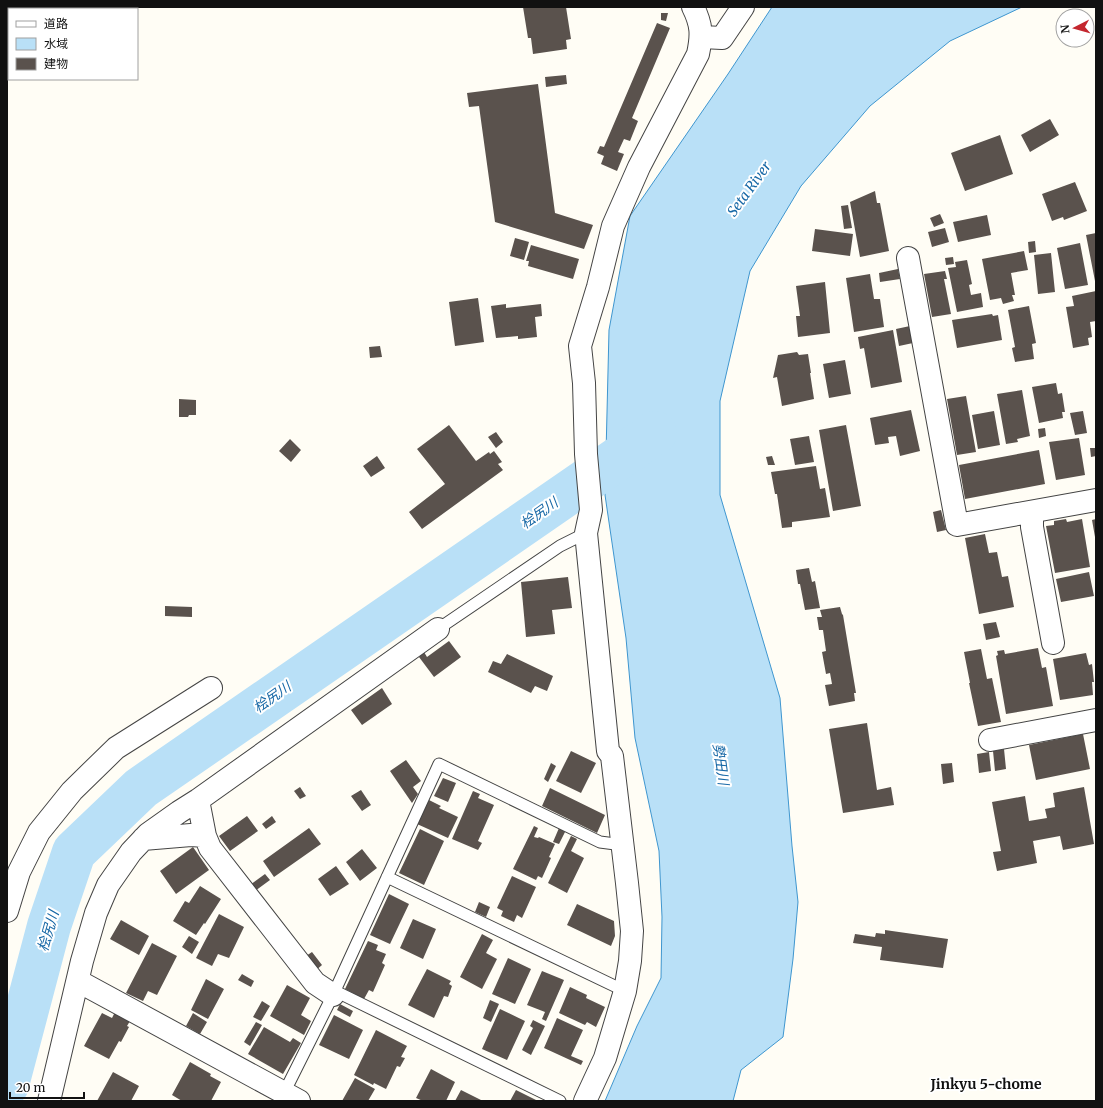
<svg xmlns="http://www.w3.org/2000/svg" width="1103" height="1108" viewBox="0 0 1103 1108" font-family="Merriweather,'Noto Sans JP',serif">
<rect width="100%" height="100%" fill="#fffdf5"/>
<!-- water -->
<path fill="#b9e0f7" stroke="#3f96cf" d="M772 7H1022L950 41 870 106 801 186 750 271 720 401V495L780 698 792 846 798 902 793 959 783 1037 741 1070 733 1101H605L637 1026 661 978 662 917 659 851 635 738 626 638 605 495 609 330 630 216 728 74Z"/>
<g fill="none" stroke-linecap="round" stroke-linejoin="round">
<!-- river -->
<path stroke="#b9e0f7" stroke-width="44" d="M7 1085 49 926 74 852 141 788 655 433"/>
</g>
<!-- building -->
<path fill="#5a524d" d="M523 7H566L571 39 566 40 567 49 533 54 531 38H528Z
M661 13H668L666 21 661 20Z
M657 23 670 28 632 118 638 121 630 141 624 139 618 152 624 154 617 171 601 164 604 156 597 153 600 146 604 147Z
M566 75 567 84 546 87 545 77Z
M538 84 555 213 593 225 584 249 495 222 479 106 469 107 467 93Z
M1050 119 1059 135 1030 152 1021 135Z
M1000 135 1013 174 965 191 951 153Z
M1075 182 1087 211 1064 220 1063 217 1052 221 1042 194Z
M875 191 877 203H880L889 251 860 257 850 202Z
M848 205 852 228 844 229 841 206Z
M940 214 944 223 934 227 930 218Z
M987 215 991 235 958 242 953 222Z
M945 228 949 242 932 247 928 232Z
M815 229 853 234 850 256 812 251Z
M1096 233V280L1095 281 1086 235Z
M515 238 529 242 524 260 510 256Z
M1035 241 1036 252 1029 253 1028 242Z
M1080 243 1088 285 1065 289 1057 248Z
M531 245 579 259 573 279 528 266 529 261H526Z
M1024 251 1028 270 1011 273 1015 295H1012L1014 301 1003 304 1001 298 990 300 982 259Z
M1051 253 1055 292 1038 294 1034 255Z
M953 257 954 264 946 265 945 258Z
M967 260 972 284 969 285 971 295 981 293 983 307 957 312 948 268 956 267 955 262Z
M898 269 900 279 880 282 879 273Z
M945 271 947 279H944L951 314 932 317 924 274Z
M870 274 874 299H880L884 327 854 332 846 278Z
M825 282 830 333 798 337 796 316H800L796 286Z
M1096 291V321L1090 322 1092 337 1088 338 1089 345 1073 348 1066 307 1074 306 1072 296Z
M478 298 484 342 455 346 449 302Z
M506 304V308L541 304 542 316 535 317 537 337 518 339V336L496 338 491 306Z
M1029 306 1036 343 1032 344 1034 359 1015 362 1012 348 1015 347 1008 310Z
M992 314 993 316 998 315 1002 340 957 348 952 320Z
M910 326 913 343 899 346 896 329Z
M893 330 902 382 871 388 864 348 860 349 858 337Z
M380 346 382 357 370 358 369 347Z
M797 352 799 355 808 354 811 373H810L814 399 782 406 777 377 773 378 778 355Z
M845 360 851 394 829 398 823 364Z
M1056 383 1058 394 1062 393 1065 412H1062L1063 418 1039 423 1032 387Z
M1022 390 1030 436 1017 439 1018 442 1006 444 997 394Z
M966 396 976 452 957 455 947 399Z
M179 399 196 400V415H189L188 417H179Z
M911 410 920 451 900 456 896 436 888 437 889 443 875 445 870 418Z
M994 411 1000 445 978 449 972 415Z
M1083 411 1087 433 1075 435 1070 413Z
M449 425 476 461 489 452 490 454 494 451 502 462 498 464 503 470 422 529 409 512 445 484 417 449Z
M846 425 861 506 833 511 819 430Z
M1045 428 1046 436 1039 438 1038 429Z
M496 432 503 442 496 448 488 437Z
M809 436 814 462 795 465 790 439Z
M1079 438 1085 475 1056 480 1049 442Z
M290 439 301 450 291 462 279 451Z
M1090 448H1096V456L1091 457Z
M1039 450 1045 484 965 499 959 465Z
M377 456 385 468 371 477 363 466Z
M772 456 775 465H768L766 457Z
M816 466 820 489 825 488 830 517 792 522V527L782 528 777 494H775L771 472Z
M941 510 946 530 937 532 933 512Z
M1066 519 1067 522 1082 519 1090 567 1055 573 1046 526 1054 525V521Z
M1096 519V537H1095L1092 520Z
M985 534 989 553 997 552 1002 577 1008 576 1014 607 979 614 965 538Z
M809 568 812 582 815 581 820 608 805 610 800 584H798L796 570Z
M1089 572 1094 596 1061 602 1056 579Z
M568 577 572 608 552 610 555 634 526 637 521 582Z
M165 606 192 607V617L165 616Z
M840 607 842 614 843 615 856 693H854L855 701 829 706 825 685 832 684 830 673 826 674 822 652 826 651 823 630H819L817 617H822L820 610Z
M996 622 1000 637 986 640 983 624Z
M449 641 461 657 434 677 419 657 424 652 427 657Z
M1038 648 1042 668 1046 667 1053 706 1006 714 996 656 998 655 997 651 1004 650 1005 654Z
M981 649 987 679 992 678 1001 722 978 726 969 683H970L964 652Z
M1086 653 1089 665 1092 664 1094 682H1092L1093 695 1060 700 1053 659Z
M507 654 553 676 547 691 535 686 531 693 488 672 493 661 501 664Z
M382 688 392 704 362 725 351 710Z
M867 723 877 790 891 787 894 805 843 813 829 729Z
M1083 734 1090 769 1036 780 1029 745Z
M1004 749 1006 769 995 771 993 751Z
M571 751 596 763 581 793 556 781Z
M989 752 991 771 979 773 977 754Z
M406 760 421 781 413 787 418 794 412 803 390 771Z
M551 763 556 766 548 782 544 779Z
M952 763 954 782 943 784 941 764Z
M443 778 456 783 448 802 434 796Z
M300 787 306 796 300 799 294 791Z
M1084 787 1094 844 1063 850 1060 836 1033 841 1037 863 997 871 993 852 1001 851 992 802 1025 796 1029 821 1047 818 1045 809 1055 807 1053 793Z
M550 788 605 815 597 833 542 806Z
M361 790 371 805 362 811 351 796Z
M473 791 480 794 478 798 494 805 478 841 482 843 478 850 452 839Z
M429 800 441 806 439 808 458 817 448 838 417 824Z
M247 816 258 831 230 851 219 836Z
M272 816 276 822 266 829 262 824Z
M534 826 538 828 534 837 538 838 539 837 555 844 549 857 551 858 542 878 538 876 536 880 513 869Z
M309 828 321 844 274 877 263 861Z
M559 828 565 832 559 844 553 842Z
M420 829 444 841 424 885 399 873Z
M571 836 577 839 571 851 584 858 567 893 548 883Z
M193 847 209 870 176 894 160 871Z
M362 849 377 868 360 881 346 862Z
M336 866 349 884 330 896 318 879Z
M265 874 270 880 255 891 250 885Z
M512 876 536 887 522 918 517 915 514 922 501 916 503 911 497 908Z
M200 886 221 899 205 924 204 923 196 935 173 921 185 901 189 903Z
M389 894 409 904 390 944 370 935Z
M479 902 490 907 486 917 475 912Z
M577 904 614 921 615 936 611 946 567 925Z
M219 914 244 927 229 958 218 954 212 966 196 958Z
M413 919 436 929 423 959 400 948Z
M121 920 149 936 139 955 110 939Z
M885 930 948 939 943 968 880 960 882 947 853 943 855 934 875 937 876 933 885 934Z
M482 934 493 940 486 953 497 959 482 989 460 977Z
M189 936 199 942 192 954 182 947Z
M368 941 378 945 376 950 386 954 382 963 385 965 373 992 369 990 364 999 345 989Z
M152 943 177 956 157 995 148 991 143 1001 126 993Z
M312 952 322 965 314 972 303 958Z
M508 958 531 969 515 1004 492 994Z
M427 969 451 981 449 984 452 986 448 997 444 996 434 1018 408 1005Z
M542 971 564 980 546 1021 542 1019 545 1012 527 1005Z
M242 974 254 981 251 987 238 980Z
M206 979 224 989 208 1019 191 1010Z
M287 985 310 998 301 1015 311 1021 304 1035 270 1016Z
M570 987 587 995 586 998 605 1007 596 1027 587 1022 585 1025 559 1013Z
M490 1000 499 1004 491 1022 483 1018Z
M262 1001 270 1006 261 1021 253 1017Z
M340 1004 353 1011 350 1017 337 1010Z
M500 1009 525 1021 507 1060 482 1049Z
M115 1012 130 1021 127 1026 129 1027 121 1042 119 1041 109 1059 84 1046 102 1013 112 1018Z
M193 1013 207 1022 200 1034 186 1026Z
M334 1015 363 1030 349 1059 319 1045Z
M557 1018 583 1030 571 1056 583 1061 581 1065 544 1048Z
M533 1020 545 1026 531 1055 522 1050 533 1028 530 1026Z
M256 1022 262 1025 250 1046 244 1042Z
M264 1027 290 1042 293 1038 301 1043 283 1074 248 1054Z
M376 1030 407 1046 401 1057 405 1058 400 1067 397 1066 386 1089 374 1083 373 1085 354 1075Z
M190 1062 211 1074 210 1076 221 1082 211 1101H182L172 1095Z
M431 1069 455 1082 446 1101H423L416 1098Z
M113 1072 139 1086 131 1101H97Z
M355 1078 375 1089 368 1101H342Z
M461 1090 483 1101H455Z
M516 1090 538 1101H510Z"/>
<g fill="none" stroke-linecap="round" stroke-linejoin="round">
<defs>
<path id="lane" d="M438 629 560 546 586 533
M387 877 625 991
M335 991 560 1101
M283 1095 333 995 439 764 600 842 623 845"/>
<path id="street" d="M702 37 722 38 743 7
M908 258 957 525 1096 500
M1032 512V527L1053 643
M990 740 1096 720
M198 800 205 836 210 848 315 983 333 995
M143 839 191 835 205 836
M7 911 19 872 39 832 72 791 116 748 211 688
M78 981 299 1101
M49 1101 82 961 96 913 108 885 131 852 148 834 179 812 198 800 438 629
M585 1101 605 1058 625 991 630 961 632 931 627 883 612 756 608 751 586 533 591 510 586 454 584 383 580 346 598 287 613 226 639 167 698 54C702 35 702 25 693 7"/>
</defs>
<!-- lane casing -->
<use href="#lane" stroke="#444" stroke-width="13"/>
<!-- street casing -->
<use href="#street" stroke="#444" stroke-width="24"/>
<!-- lane -->
<use href="#lane" stroke="#fff" stroke-width="11"/>
<!-- street -->
<use href="#street" stroke="#fff" stroke-width="22"/>
</g>
<g text-anchor="middle" dominant-baseline="central" stroke-width="4" stroke-linejoin="round" paint-order="stroke">
<!-- water labels -->
<g font-size="14" font-style="italic" fill="#1768a6" stroke="#fff">
<text transform="translate(749 189) rotate(-54)">Seta River</text>
<text transform="translate(539 513) rotate(-35)">桧尻川</text>
<text transform="translate(272 697) rotate(-35)">桧尻川</text>
<text transform="translate(721 764) rotate(82)">勢田川</text>
<text transform="translate(48 931) rotate(-74)">桧尻川</text>
</g>
<!-- neighbourhood labels -->
<g font-size="14" font-weight="bold" fill="#111" stroke="#fff">
<text x="986" y="1084">Jinkyu 5-chome</text>
</g>
</g>
<!-- border -->
<rect width="1103" height="1108" fill="none" stroke="#111111" stroke-width="16"/>
<!-- legend -->
<rect x="8" y="8" width="130" height="72" fill="#ffffff" stroke="#a0a0a0"/>
<rect x="16" y="21" width="20" height="6" fill="#ffffff" stroke="#a0a0a0"/>
<text x="44" y="28" font-size="12" fill="#111111">道路</text>
<rect x="16" y="38" width="20" height="12" fill="#b9e0f7" stroke="#a0a0a0"/>
<text x="44" y="48" font-size="12" fill="#111111">水域</text>
<rect x="16" y="58" width="20" height="12" fill="#5a524d" stroke="#a0a0a0"/>
<text x="44" y="68" font-size="12" fill="#111111">建物</text>
<!-- north arrow -->
<g transform="translate(1075 28) rotate(264)"><circle r="19" fill="#ffffff" stroke="#a0a0a0"/>
<path d="M0-3L7 15L0 10L-7 15Z" fill="#c4262e"/>
<text y="-6" font-size="11" font-weight="bold" text-anchor="middle" fill="#111111">N</text>
</g>
<!-- scale -->
<path d="M10 1092v6h74v-6" fill="none" stroke="#111111" stroke-width="2"/>
<text x="16" y="1092" font-size="12" fill="#111111" stroke="#ffffff" stroke-width="3" paint-order="stroke">20 m</text>
</svg>
